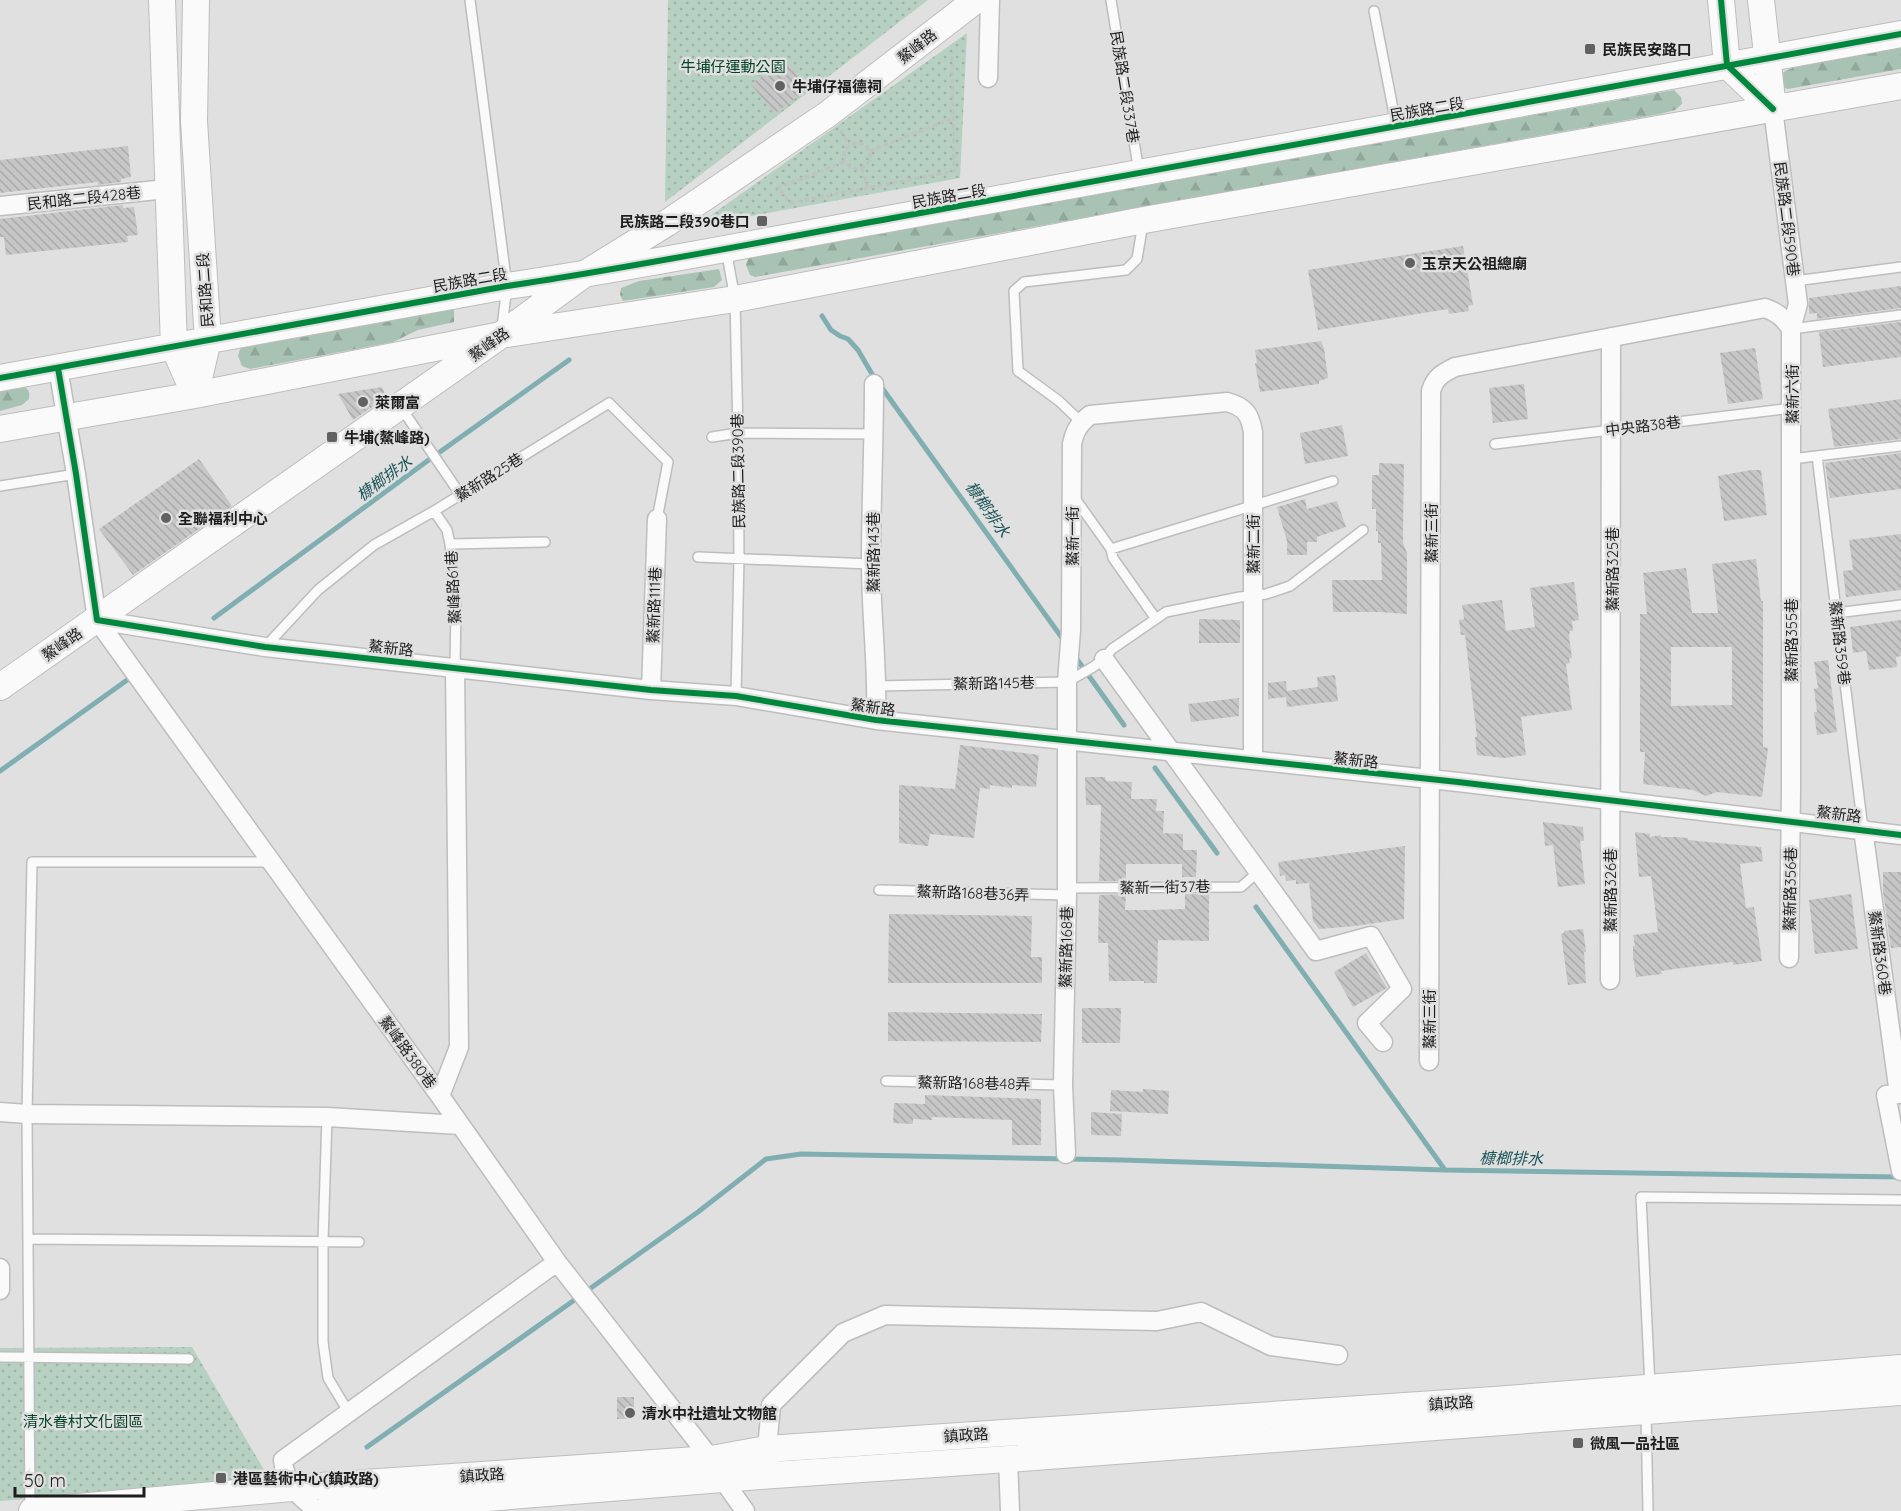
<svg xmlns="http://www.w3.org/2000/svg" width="1901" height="1511" viewBox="0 0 1901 1511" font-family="Quicksand,'Noto Sans TC',sans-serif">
<defs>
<pattern id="forest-firs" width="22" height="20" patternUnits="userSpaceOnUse" patternTransform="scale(1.5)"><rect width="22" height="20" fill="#a8c3b4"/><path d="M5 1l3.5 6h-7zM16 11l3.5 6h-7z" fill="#90a79a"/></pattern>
<pattern id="park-dots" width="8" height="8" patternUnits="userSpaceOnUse" patternTransform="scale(1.5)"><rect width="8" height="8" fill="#b6d0c1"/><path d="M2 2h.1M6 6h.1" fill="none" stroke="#9cb2a5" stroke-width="1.8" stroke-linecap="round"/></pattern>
<pattern id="building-back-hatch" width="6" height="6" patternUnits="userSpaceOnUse" patternTransform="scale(1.5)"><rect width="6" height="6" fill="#c6c6c6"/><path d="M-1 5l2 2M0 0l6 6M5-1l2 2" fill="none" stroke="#aaa"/></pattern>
</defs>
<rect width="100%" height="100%" fill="#e0e0e1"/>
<!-- forest -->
<path fill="url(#forest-firs)" d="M1901 45V69L1788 89 1781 87 1778 76C1793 61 1876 50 1901 45Z
M1674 90 1681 97 1682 104 1675 110 1660 114 755 277 750 275 746 265 748 259 753 255Z
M719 269 722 280 714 287 623 301 620 295 621 288 639 281Z
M454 308V322L418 330 393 342 250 369 242 366 238 356 241 346Z
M24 386C29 390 30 393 29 399L22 405 0 411V390Z"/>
<!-- park -->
<path fill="url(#park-dots)" d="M668 0H928L665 202Z
M967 33 960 178 696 226Z
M192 1347 270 1480 0 1501V1348Z"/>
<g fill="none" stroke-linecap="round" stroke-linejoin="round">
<!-- stream -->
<path stroke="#80aeb1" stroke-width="5" d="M822 316 831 330 840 336 848 339 858 350 872 374 1065 642
M214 618 430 459 569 360
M1074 655 1124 725
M1155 768 1217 853
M0 771 130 678
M1256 907 1445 1170 1899 1177
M588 1290 698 1212 766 1159 801 1154 1122 1160 1445 1170
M367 1447 573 1301"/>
</g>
<!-- building -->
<path fill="url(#building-back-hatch)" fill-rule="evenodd" d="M786 59 808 89 774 114 751 84Z
M128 146 131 177 121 179V182L98 185V182L0 193V160Z
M123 205V208L134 207 138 235 127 236 128 242 6 255 4 237H0V219Z
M1463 246 1473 305 1468 306 1469 311 1449 314 1448 309 1318 330 1308 270Z
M1901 286V308L1817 319V313L1809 314V298Z
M1901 322V357L1823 367 1819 332Z
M1321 341 1324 348 1328 378 1319 381V384L1260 392 1255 363H1257L1255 350Z
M1755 348 1763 399 1728 404 1720 353Z
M1524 384 1528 419 1493 423 1489 388Z
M382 387 387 397 353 420 338 394Z
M1901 399V439L1834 447 1828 409Z
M1342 425 1348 456 1305 464 1300 433Z
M1901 453V489L1830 498 1825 463Z
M199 459 232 506 133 575 99 529Z
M1379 463 1404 464 1403 531V543L1407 553V614L1380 612H1333L1332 580H1382L1381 543H1378V531H1376V509H1372V475H1379Z
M1751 470H1761L1767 515 1724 521 1718 476Z
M1305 499 1307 509 1337 501 1346 527 1317 537V542H1307V555H1287V541L1277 507Z
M1901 534V590L1846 597 1843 571 1853 570 1849 540Z
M1756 559 1761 601H1763V747L1768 748 1762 797 1717 792 1706 796 1693 790 1643 784 1645 752H1640V614H1647L1643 573 1686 568 1692 613H1718L1712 564ZM1671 647H1732V705L1671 706Z
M1574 582 1579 620 1572 621 1573 631H1570L1569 636 1572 658 1569 659 1570 663 1566 664 1572 710 1521 717 1526 755 1504 758 1477 755 1475 737H1477L1465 635H1461L1459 620 1464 619 1462 605 1502 600 1506 631 1535 627 1530 588Z
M1199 619 1240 620V643H1199Z
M1901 620V656L1896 657 1897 667 1869 670 1866 651 1853 653 1850 627Z
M1828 660 1837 732 1817 735 1814 712H1817L1814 689 1818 688 1814 662Z
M1335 675 1338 701 1287 707 1286 697 1268 699V683L1286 681 1287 691 1318 687 1317 677Z
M1239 698V716L1191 722 1188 704Z
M960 745 1039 755 1036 787 1012 785V788L990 785V789L980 788 974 838 930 834 928 846 899 843V785L955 789Z
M1085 777H1105L1106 781 1132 782 1131 799H1157L1156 811H1164L1163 833 1183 834V850H1197L1196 877H1182V864H1126V881H1099L1101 805H1086Z
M1543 822 1583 827 1584 841H1580L1585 884 1558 887 1553 845 1545 846Z
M1635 832 1650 834V837L1661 835V837H1676L1688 838V840L1761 847 1763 861 1740 864 1746 908 1754 907 1762 961 1733 965V962L1674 969 1661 971 1662 974 1636 977 1633 956V946H1635L1633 935 1658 932 1651 876 1639 877Z
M1405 846 1404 919 1355 926 1319 929 1313 921 1309 883 1296 884V880L1286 881 1285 875 1280 876 1278 862Z
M1883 872H1901V947L1891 948 1883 891Z
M1126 894 1125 910H1145L1185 909V894H1209V941L1158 940 1157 983H1144V981H1109L1108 943H1098L1099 895Z
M1851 894 1858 949 1815 954 1809 900Z
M889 914 1032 916 1031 957H1042V983H888Z
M1583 929 1586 952H1584L1586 983 1568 985 1561 934 1564 933V931Z
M1366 953 1387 988 1353 1007 1334 972Z
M1082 1008H1121L1120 1043H1082Z
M888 1012 1042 1014 1041 1042 888 1041Z
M1143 1089 1169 1091 1168 1114 1110 1111 1111 1090 1143 1092Z
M925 1095 1041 1099V1145H1012V1120L932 1117V1120L913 1119V1124L893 1123 894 1103 925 1104Z
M1091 1112 1122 1114 1121 1136 1091 1135Z
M617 1397H634V1419H617Z"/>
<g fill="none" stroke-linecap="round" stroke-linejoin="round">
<defs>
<path id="lane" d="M470 0 507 286 502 327
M1111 0 1139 172
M1374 11 1396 124
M726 249 735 299 738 433 739 558 736 696
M1795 281 1901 267
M1791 329 1901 315
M402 409 460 494
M1081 422 1059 401 1018 371 1014 291 1024 282 1126 270 1137 259 1143 223
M712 437 738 433 874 434
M1495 444 1792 408
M1817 456 1863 829
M1791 459 1901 446
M0 486 76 474
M1074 497 1111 549 1113 558 1156 619
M434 511 447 530 450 544 456 606 455 667
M450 544 545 542
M1111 549 1333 481
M698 557 871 564
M1836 613 1901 605
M266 646 318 590 374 545 434 511 609 403 668 462 657 519
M877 686 1067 682 1093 667 1104 659 1112 649 1166 612 1240 597 1266 594 1290 586 1363 530
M1066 888 1241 887 1258 872
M879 890 1067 895
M886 1081 1063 1085
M327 1117 323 1241V1342L328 1378 349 1413
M29 1239 359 1242
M0 1357 189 1359
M1650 1387 1641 1197 1901 1200
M1646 1412 1648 1511
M30 1511 27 1114 32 862H270"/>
<path id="street" d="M988 78 990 0
M1773 109 1798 304 1791 329V789L1789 958
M0 206 167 189
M58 368 76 474 97 620 265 647 651 690 736 696 876 720 1458 782 1901 835
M874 384C874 444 871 504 871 563 871 616 878 668 876 720
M97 620 440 1096 557 1262 711 1459 723 1480 745 1511
M1104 659 1316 951 1371 936 1402 989 1367 1023 1383 1042
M651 690 657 519
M1863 829 1899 1094 1886 1095 1901 1171
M1610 980 1611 337
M1429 1061 1431 391C1435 377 1443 373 1455 367L1765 308C1777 312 1784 318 1791 329
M440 1096 459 1047 455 667
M0 1112 27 1114 327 1117 460 1125
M1066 1154 1063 1085 1067 895V682L1071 630 1072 444C1075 430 1079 424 1090 415L1227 402C1245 407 1250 414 1253 432V760
M0 1268V1290
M770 1459 767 1449 771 1405 843 1333 885 1315 1157 1321 1201 1312 1271 1346 1338 1355
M1008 1459 1010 1511
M317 1511C297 1493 286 1488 283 1460L557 1262"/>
<path id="secondary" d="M162 0 174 347 195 395
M1721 0 1727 65 1773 109
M1761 0 1773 109
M0 378 507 286C637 267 764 241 893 218 1229 158 1565 94 1901 34
M195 395 208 340 194 121 196 0
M0 429 195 395 501 335 735 299 1144 220 1901 86
M0 687 501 335 583 275 667 223 828 114 976 0
M32 1511 292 1488 711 1459 767 1449 1494 1400 1901 1368
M325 1511 774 1475 1008 1459 1901 1392"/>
</defs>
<!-- lane casing -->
<use href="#lane" stroke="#bdbdbe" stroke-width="12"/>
<!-- street casing -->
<use href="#street" stroke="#bdbdbe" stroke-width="21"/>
<!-- secondary casing -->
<use href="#secondary" stroke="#bdbdbe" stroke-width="28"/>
<!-- path -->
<path stroke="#c1c1c1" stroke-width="3" stroke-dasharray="4.5 3" stroke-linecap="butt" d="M840 131 849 144
M844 156a13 13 0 1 1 26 0a13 13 0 1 1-26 0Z
M870 151 953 118
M844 162 778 188 790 203 868 188
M862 169 868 188 954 171 952 52"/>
<!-- lane -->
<use href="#lane" stroke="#fafafa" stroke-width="9"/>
<!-- street -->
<use href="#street" stroke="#fafafa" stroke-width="18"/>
<!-- secondary -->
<use href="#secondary" stroke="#fafafa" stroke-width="26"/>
<defs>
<path id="cycleway" d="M1721 0 1727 65 1773 109
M58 368 76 474 97 620 265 647 651 690 736 696 876 720 1458 782 1901 835
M0 378 507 286C637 267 764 241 893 218 1229 158 1565 94 1901 34"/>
</defs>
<!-- cycleway casing -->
<use href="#cycleway" stroke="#e0e0e1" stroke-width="10"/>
<!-- cycleway -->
<use href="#cycleway" stroke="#00873e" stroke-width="6"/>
</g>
<!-- markers -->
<g fill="#616162" stroke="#e0e0e1" stroke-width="2">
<rect x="1584" y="43" width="12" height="12" rx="3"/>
<circle cx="780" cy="86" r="6"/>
<rect x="756" y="215" width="12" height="12" rx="3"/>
<circle cx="1410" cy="263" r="6"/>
<circle cx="363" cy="402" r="6"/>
<rect x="326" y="431" width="12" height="12" rx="3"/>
<circle cx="166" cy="518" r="6"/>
<circle cx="630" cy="1413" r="6"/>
<rect x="1572" y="1437" width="12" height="12" rx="3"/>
<rect x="215" y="1472" width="12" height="12" rx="3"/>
</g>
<g text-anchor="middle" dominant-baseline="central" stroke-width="5" stroke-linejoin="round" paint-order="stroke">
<!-- street labels -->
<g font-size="15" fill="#1d1d1e" stroke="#e0e0e1">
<text transform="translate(917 46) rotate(-38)">鰲峰路</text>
<text transform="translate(1125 87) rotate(81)">民族路二段337巷</text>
<text transform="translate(1427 109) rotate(-10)">民族路二段</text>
<text transform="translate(949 196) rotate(-10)">民族路二段</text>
<text transform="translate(84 198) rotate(-6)">民和路二段428巷</text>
<text transform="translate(1787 219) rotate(83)">民族路二段590巷</text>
<text transform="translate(470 280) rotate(-10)">民族路二段</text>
<text transform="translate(205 290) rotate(-94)">民和路二段</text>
<text transform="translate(489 344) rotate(-36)">鰲峰路</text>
<text transform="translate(1792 394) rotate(-90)">鰲新六街</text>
<text transform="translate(1643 426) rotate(-7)">中央路38巷</text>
<text transform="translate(738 471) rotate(-91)">民族路二段390巷</text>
<text transform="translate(489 477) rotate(-32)">鰲新路25巷</text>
<text transform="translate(1431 533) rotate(-90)">鰲新三街</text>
<text transform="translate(1072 536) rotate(-90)">鰲新一街</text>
<text transform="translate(1253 544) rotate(-90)">鰲新二街</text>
<text transform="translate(873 552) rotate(-90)">鰲新路143巷</text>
<text transform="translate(1612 569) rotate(-90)">鰲新路325巷</text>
<text transform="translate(453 587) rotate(-93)">鰲峰路61巷</text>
<text transform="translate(654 605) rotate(-88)">鰲新路111巷</text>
<text transform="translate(1791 640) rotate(-90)">鰲新路355巷</text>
<text transform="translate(1840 643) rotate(83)">鰲新路359巷</text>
<text transform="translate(62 644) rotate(-35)">鰲峰路</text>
<text transform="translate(391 648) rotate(6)">鰲新路</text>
<text transform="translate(994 683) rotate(-1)">鰲新路145巷</text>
<text transform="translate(873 707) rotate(8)">鰲新路</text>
<text transform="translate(1356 760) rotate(6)">鰲新路</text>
<text transform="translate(1839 814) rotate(7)">鰲新路</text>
<text transform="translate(1165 887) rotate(-1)">鰲新一街37巷</text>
<text transform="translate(1790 889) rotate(-89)">鰲新路356巷</text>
<text transform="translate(1610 890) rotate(-90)">鰲新路326巷</text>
<text transform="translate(973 893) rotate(2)">鰲新路168巷36弄</text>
<text transform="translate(1066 947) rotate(-89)">鰲新路168巷</text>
<text transform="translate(1880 953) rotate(82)">鰲新路360巷</text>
<text transform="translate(1429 1019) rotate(-90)">鰲新三街</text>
<text transform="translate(408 1052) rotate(54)">鰲峰路380巷</text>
<text transform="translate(974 1083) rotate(1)">鰲新路168巷48弄</text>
<text transform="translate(1451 1403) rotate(-4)">鎮政路</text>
<text transform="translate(966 1435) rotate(-4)">鎮政路</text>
<text transform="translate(482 1475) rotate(-4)">鎮政路</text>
</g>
<!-- poi labels -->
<g font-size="15" font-weight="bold" fill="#1d1d1e" stroke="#e0e0e1" text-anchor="start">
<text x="1602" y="49">民族民安路口</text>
<text x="792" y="86">牛埔仔福德祠</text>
<text x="750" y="221" text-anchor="end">民族路二段390巷口</text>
<text x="1422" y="263">玉京天公祖總廟</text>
<text x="375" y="402">萊爾富</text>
<text x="344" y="437">牛埔(鰲峰路)</text>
<text x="178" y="518">全聯福利中心</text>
<text x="642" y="1413">清水中社遺址文物館</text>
<text x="1590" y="1443">微風一品社區</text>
<text x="233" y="1478">港區藝術中心(鎮政路)</text>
</g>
<!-- park labels -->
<g font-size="15" fill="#004328" stroke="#e0e0e1">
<text x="733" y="66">牛埔仔運動公園</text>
<text x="83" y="1421">清水眷村文化園區</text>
</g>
<!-- water labels -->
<g font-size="16" font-style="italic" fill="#1b5557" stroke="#e0e0e1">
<text transform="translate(384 478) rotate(-36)">槺榔排水</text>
<text transform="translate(988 509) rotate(55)">槺榔排水</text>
<text transform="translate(1511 1158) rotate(1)">槺榔排水</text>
</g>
</g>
<!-- scale -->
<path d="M15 1487v9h129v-9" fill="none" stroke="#1d1d1e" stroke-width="3"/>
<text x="24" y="1487" font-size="18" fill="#1d1d1e" stroke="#e0e0e1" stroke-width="4.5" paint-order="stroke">50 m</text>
</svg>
